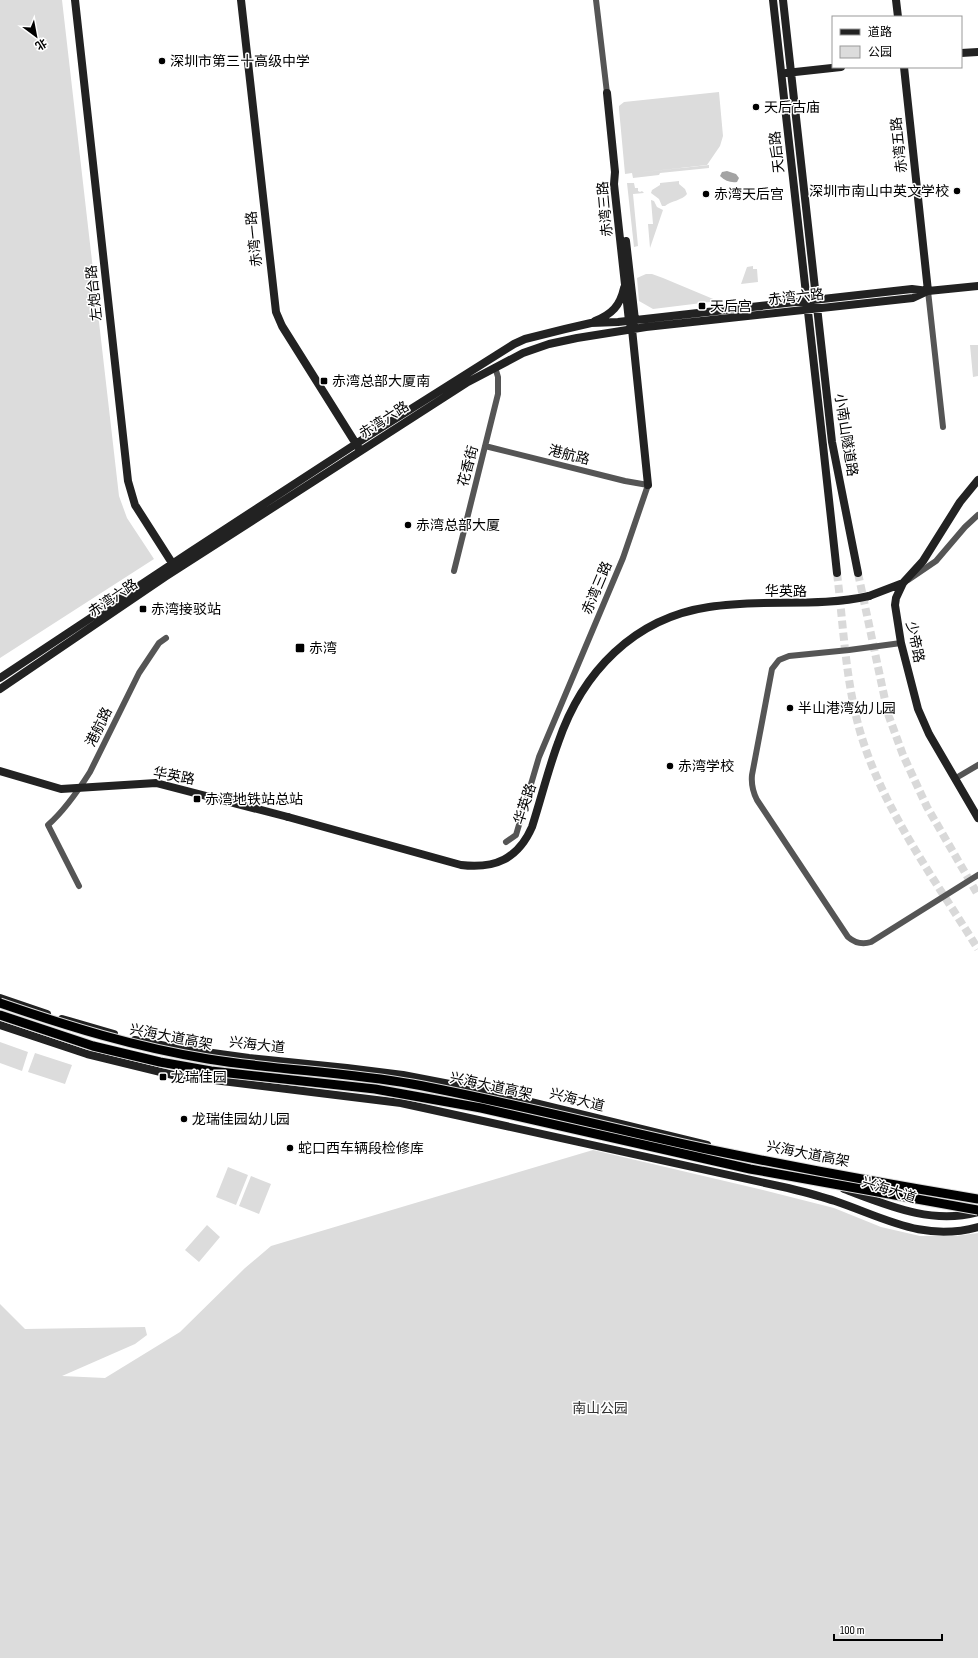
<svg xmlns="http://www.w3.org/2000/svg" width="978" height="1658" viewBox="0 0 978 1658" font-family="'Sofia Sans Condensed','Noto Sans SC',sans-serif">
<rect width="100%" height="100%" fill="#fff"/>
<!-- green -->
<path fill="#dcdcdc" d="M0 0H62L119 496 127 518 154 559 0 658Z
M719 92 723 136 720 146 707 165 635 173 709 165V168L660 173 659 175 633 178 632 173 625 174 619 109V106L624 102Z
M679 181V184L685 189 687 194C683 200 671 201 665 206H662L659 199 651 193 652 190 660 185V183Z
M627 183H634L635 188H638V191L640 192 642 191 644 193 633 194 638 246 634 247Z
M651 200 654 201 657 207 663 210 650 248 648 224H653Z
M753 266V269H757L758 282 741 284 747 267Z
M646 274H652L663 278 718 301 653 309 639 301 637 278Z
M970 345H978V376L973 377Z
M0 1042 28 1052 22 1071 0 1063Z
M35 1053 72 1065 65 1084 28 1072Z
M593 1150 763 1190 834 1208 881 1227 920 1236H956L978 1233V1658H0V1304L25 1329 145 1327 147 1335 135 1344 62 1376 105 1378 180 1332 245 1268 271 1246Z
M228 1167 248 1175 236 1205 216 1197Z
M251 1176 271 1184 259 1214 239 1206Z
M207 1225 220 1237 199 1262 185 1250Z"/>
<!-- water -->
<path fill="#a3a3a3" d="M727 171 736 174 739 178 737 182C731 183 725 181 720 176L722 172Z"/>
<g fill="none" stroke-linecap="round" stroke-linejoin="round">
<!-- secondary-tunnel -->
<path stroke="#d9d9d9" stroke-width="8" stroke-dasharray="8 4" stroke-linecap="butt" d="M837 573C843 622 845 672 857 720 877 802 934 878 978 949
M858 573 888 714 903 755 927 807 978 895"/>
<!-- street -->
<path stroke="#555" stroke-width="6" d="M596 0 607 93
M928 291 943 427
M485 446 625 481 648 485 623 558 539 757 516 835 506 842
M454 571 498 394V377L495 367
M908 580 936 561 965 527 978 515
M901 643 849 650 789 656 779 660 772 669 752 775C751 785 753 792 757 800L848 937C855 943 862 945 871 942L978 875
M956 778 978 765
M79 886 48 825C65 810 78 791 90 772L139 673 159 643 166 638"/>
<!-- secondary -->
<path stroke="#222" stroke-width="8" d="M75 0 128 481 135 505 174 566
M241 0 276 312 282 326 358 447
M773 0 823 445 837 573
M783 0 832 442 858 573
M896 0 898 17
M961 53 978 52
M904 67 928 291
M786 73 841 67
M607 93 615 172 614 184 629 321 632 329 648 485
M626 241 635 320 633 325
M595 321C612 314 620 306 624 288
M978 480 960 502 923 561 903 583 896 598 895 605 901 643 918 709 929 734 978 818
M869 596 903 583
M0 678 190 552 368 436 514 344 525 339 565 329 591 323 618 322 912 289 928 291 978 286
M0 689 165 577 381 438 468 382 523 353 549 344 577 338 646 327 913 298 928 291
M0 771 61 789 156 783 288 817
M0 998 47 1014
M62 1019 114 1034
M0 1025 87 1054 173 1075 401 1103 788 1188C804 1192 820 1196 835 1201 885 1218 923 1242 978 1227
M135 1040 176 1048 249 1058 347 1068 403 1075 486 1091 707 1145
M787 1168 816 1178
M844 1189C887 1205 931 1225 978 1212"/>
<defs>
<path id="primary-bridge" d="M0 1003C70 1027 135 1047 208 1059 276 1070 345 1072 412 1084 509 1102 605 1127 702 1148 793 1167 886 1184 978 1199
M0 1015 93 1046 160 1062 211 1071 375 1089 481 1108 750 1169 978 1210"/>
</defs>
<!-- primary-bridge casing -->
<use href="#primary-bridge" stroke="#dbdbdb" stroke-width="11" stroke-linecap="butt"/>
<!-- secondary-bridge -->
<path stroke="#222" stroke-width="8" d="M288 817 461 865C495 869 518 859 532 827 541 799 548 770 558 743 582 672 634 618 709 607 763 598 815 608 869 596"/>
<!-- primary-bridge -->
<use href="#primary-bridge" stroke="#000" stroke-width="9"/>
</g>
<!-- markers -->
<g fill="#000" stroke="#fff" stroke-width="1.5">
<circle cx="162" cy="61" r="4"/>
<circle cx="756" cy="107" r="4"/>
<circle cx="957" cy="191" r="4"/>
<circle cx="706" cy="194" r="4"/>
<rect x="698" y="302" width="8" height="8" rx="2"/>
<rect x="320" y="377" width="8" height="8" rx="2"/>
<circle cx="408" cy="525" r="4"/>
<rect x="139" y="605" width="8" height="8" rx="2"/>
<rect x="295" y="643" width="10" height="10" rx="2"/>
<circle cx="790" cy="708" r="4"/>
<circle cx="670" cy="766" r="4"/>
<rect x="193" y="795" width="8" height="8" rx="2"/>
<rect x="159" y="1073" width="8" height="8" rx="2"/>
<circle cx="184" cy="1119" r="4"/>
<circle cx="290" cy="1148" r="4"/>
</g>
<g text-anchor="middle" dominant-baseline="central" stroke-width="3" stroke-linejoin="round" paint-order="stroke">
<!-- poi labels -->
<g font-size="14" fill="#000" stroke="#fff" text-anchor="start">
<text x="170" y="61">深圳市第三十高级中学</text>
<text x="764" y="107">天后古庙</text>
<text x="949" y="191" text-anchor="end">深圳市南山中英文学校</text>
<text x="714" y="194">赤湾天后宫</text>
<text x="710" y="306">天后宫</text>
<text x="332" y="381">赤湾总部大厦南</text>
<text x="416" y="525">赤湾总部大厦</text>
<text x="151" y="609">赤湾接驳站</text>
<text x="309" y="648">赤湾</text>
<text x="798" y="708">半山港湾幼儿园</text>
<text x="678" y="766">赤湾学校</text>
<text x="205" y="799">赤湾地铁站总站</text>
<text x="171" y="1077">龙瑞佳园</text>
<text x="192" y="1119">龙瑞佳园幼儿园</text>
<text x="298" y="1148">蛇口西车辆段检修库</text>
</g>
<!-- street labels -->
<g font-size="14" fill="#000" stroke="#fff">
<text transform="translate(899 145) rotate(-96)">赤湾五路</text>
<text transform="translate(777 152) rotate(-96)">天后路</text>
<text transform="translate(605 209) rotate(-95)">赤湾三路</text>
<text transform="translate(254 239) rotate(-96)">赤湾一路</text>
<text transform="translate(94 293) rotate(-96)">左炮台路</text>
<text transform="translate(796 297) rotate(-6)">赤湾六路</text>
<text transform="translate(384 420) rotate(-33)">赤湾六路</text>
<text transform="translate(846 435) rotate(81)">小南山隧道路</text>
<text transform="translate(569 455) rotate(14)">港航路</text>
<text transform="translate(468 466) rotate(-75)">花香街</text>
<text transform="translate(597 588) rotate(-67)">赤湾三路</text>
<text x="786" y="591">华英路</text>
<text transform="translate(113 598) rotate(-34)">赤湾六路</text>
<text transform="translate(915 642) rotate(78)">少帝路</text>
<text transform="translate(99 727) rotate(-64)">港航路</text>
<text transform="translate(174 776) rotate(10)">华英路</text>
<text transform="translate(525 804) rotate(-72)">华英路</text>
<text transform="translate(171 1037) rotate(11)">兴海大道高架</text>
<text transform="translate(257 1045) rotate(6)">兴海大道</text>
<text transform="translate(491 1086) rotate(12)">兴海大道高架</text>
<text transform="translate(577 1100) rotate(14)">兴海大道</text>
<text transform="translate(808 1154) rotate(11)">兴海大道高架</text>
<text transform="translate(889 1190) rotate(18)">兴海大道</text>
</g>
<!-- park labels -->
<g font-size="14" fill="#333" stroke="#fff">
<text x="600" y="1408">南山公园</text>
</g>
</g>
<!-- legend -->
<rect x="832" y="16" width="130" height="52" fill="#ffffff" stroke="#999999"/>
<rect x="840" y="29" width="20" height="6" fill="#222222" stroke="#999999"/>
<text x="868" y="36" font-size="12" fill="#000000">道路</text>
<rect x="840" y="46" width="20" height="12" fill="#dcdcdc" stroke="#999999"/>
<text x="868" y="56" font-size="12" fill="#000000">公园</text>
<!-- north arrow -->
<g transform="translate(36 36) rotate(148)" stroke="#ffffff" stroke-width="3" paint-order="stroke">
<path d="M0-3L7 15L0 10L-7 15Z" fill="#000000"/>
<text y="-6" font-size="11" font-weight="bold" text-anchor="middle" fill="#000000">北</text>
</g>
<!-- scale -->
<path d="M834 1634v6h108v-6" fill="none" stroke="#000000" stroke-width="2"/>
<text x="840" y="1634" font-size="12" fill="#000000" stroke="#ffffff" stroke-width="3" paint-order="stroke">100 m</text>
</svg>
